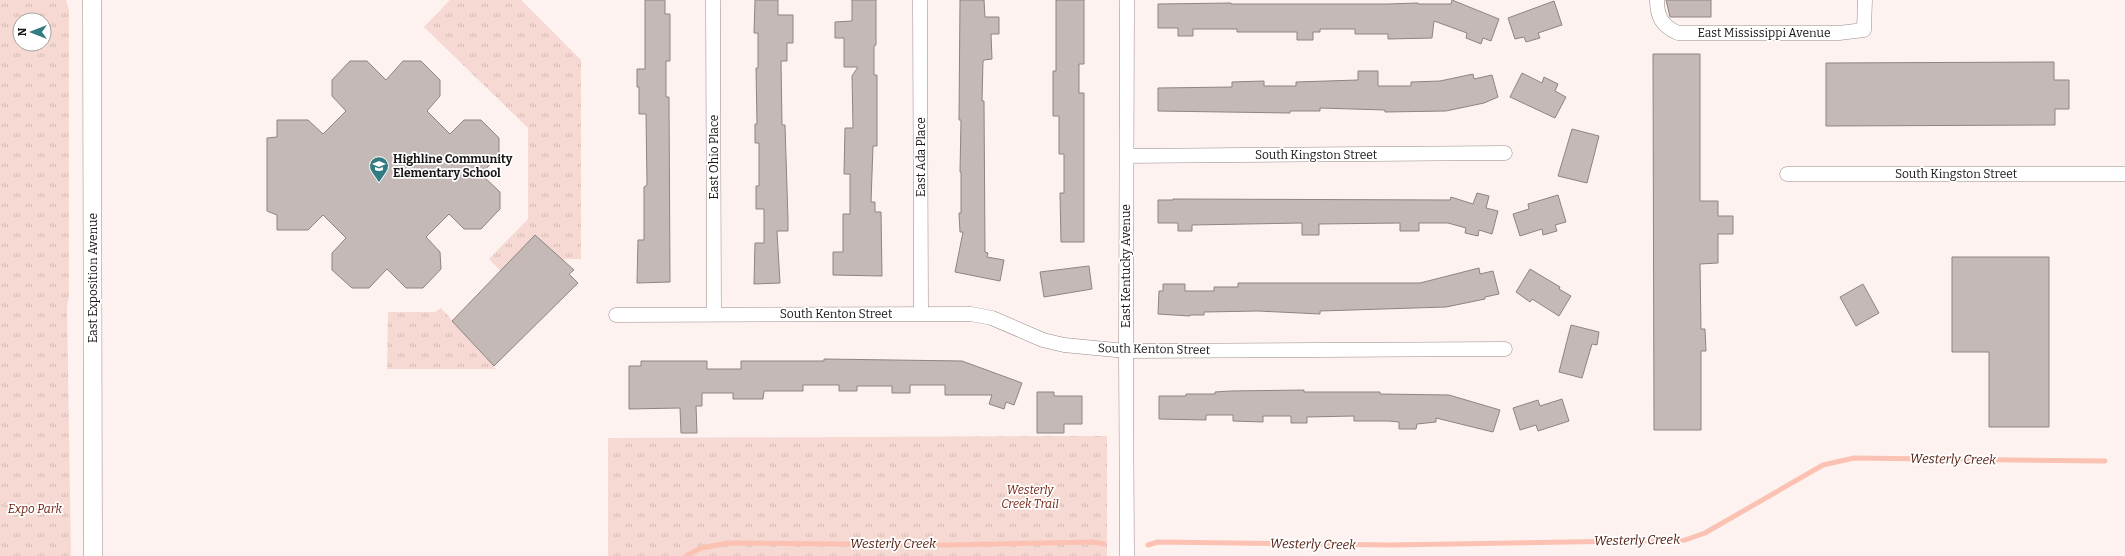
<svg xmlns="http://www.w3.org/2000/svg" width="2125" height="556" viewBox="0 0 2125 556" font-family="Bitter,serif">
<defs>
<pattern id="park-tufts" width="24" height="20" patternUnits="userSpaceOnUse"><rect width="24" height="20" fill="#f6d9d2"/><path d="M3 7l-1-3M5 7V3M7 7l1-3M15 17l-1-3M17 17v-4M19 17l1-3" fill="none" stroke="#d2bab3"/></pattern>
</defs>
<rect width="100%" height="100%" fill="#fdf2ef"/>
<!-- park -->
<path fill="url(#park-tufts)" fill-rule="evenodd" d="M0 0H66L69 10V295L67 308 71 556H0ZM20 20H44V44H20Z
M450 0H521L581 60V259H565L525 296 489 259 528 219V128L424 27Z
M441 308 496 369H387L388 312H435Z
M1107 436V556H608V438Z"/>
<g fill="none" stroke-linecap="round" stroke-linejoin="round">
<!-- stream -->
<path stroke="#fbc2b3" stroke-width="5" d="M1148 545 1158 542 1390 545 1685 540 1705 533 1823 465 1854 458 2105 461
M686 556 701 548 728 543 947 545 1094 542 1104 544"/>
</g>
<!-- building -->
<path fill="#c4b9b6" stroke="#8e8482" d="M645 0H665V14H670V61H666V97H669L670 282 637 283 638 240H644V187L647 185 646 114H639V87H637V69H645Z
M755 0H778V15H793V43H787V61H781L782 125H785L788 220V231H777L780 283 754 284 755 243H764V209H756V186H759V143H755V124H757L756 68H758V33H754Z
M852 0H876V45L874 46V75H877V146H873L871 202H875V212H881L882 276 833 275V252H843V214H850V174H844L845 128H853L852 76 858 67H844V38H835V22L852 21Z
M960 0H984L985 17H999V34H991L992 59 984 60 983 61 982 101H984L985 252 988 253 987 257 1004 260 1000 281 955 272 963 232H960L959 213H961V172H960L961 120H959Z
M1056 0H1084V64H1079V93H1084V242H1061L1060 193H1064V154H1059V116H1053V71H1056Z
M1452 0 1499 19 1491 41 1483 38 1481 44 1466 38 1467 33 1434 21 1432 38 1388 39V34H1355V29H1320V32H1313V40H1297V32H1237V29H1193V36H1178V28H1158V4L1231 3V4H1388L1418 3V4H1451Z
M1666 0H1711V17H1670Z
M1554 1 1562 25 1538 33 1540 38 1526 42 1524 37 1515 39 1508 18Z
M1653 54H1700V201H1718V216H1733V234H1718V263L1700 264 1701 329H1705L1706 351H1701V430H1654Z
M350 61H367L386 80 403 61H421L440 80V96L427 111 450 134 464 120H481L499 138V155L481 174 500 192V209L481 229H464L449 214 426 237 440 252 441 269 423 288H406L387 269 369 288H352L332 270V253L346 238 323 215 308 230H277V215L267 211V138L277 137V120H308L323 134 346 111 332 96V80Z
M2054 62V80H2069V109H2055V125L1826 126V63Z
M1358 71H1378V86H1411V82L1440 81 1473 74 1474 79 1492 75 1498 97 1484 103 1446 111 1385 112V110L1320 108V111H1290V113L1158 111V88L1232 87V82L1264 81V86H1296V82L1358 80Z
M1522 73 1542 83 1544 77 1558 84 1555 91 1566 97 1555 118 1510 97Z
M1572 129 1599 136 1587 183 1558 176Z
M1477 193 1489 196 1486 208 1498 211 1492 234 1479 230 1478 236 1465 233 1466 228 1448 223H1419V231H1400V223L1319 224V235H1302V223L1192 225V231H1178V223H1158V200H1173V199L1450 200 1451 197 1473 204Z
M1558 195 1566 222 1555 225 1557 231 1543 235 1542 229 1520 236 1513 214 1529 209 1528 204Z
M535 235 574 270 569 274 578 283 494 366 452 321Z
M1952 257H2049V427H1989V352H1952Z
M1089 266 1092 289 1044 297 1040 272Z
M1479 268 1480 274 1493 271 1499 294 1485 297V299L1446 307 1320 311V314L1258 311 1204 312V315H1190V316L1158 314 1159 291H1163V284H1185V291H1214V287H1238V283H1420Z
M1530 269 1560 287 1559 289 1571 296 1559 316 1532 299 1530 302 1516 292Z
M1863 284 1879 313 1856 326 1840 297Z
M1571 325 1599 332 1597 345 1592 344 1582 378 1559 372Z
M824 359 962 361 1022 383 1014 405 1006 402 1004 409 989 404 992 395H945V385H910V393H892V386H857V391H839V385H803V391H764L763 399H733V393H702V406H696L697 433H681L680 408 629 409V366H641V361H707V369H741V361H824Z
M1304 390V392H1380V394L1449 395 1500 410 1493 432 1436 418V422L1417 424 1416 429H1399V422L1388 421H1354V416L1307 417V423H1291V416H1263V422L1233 421V415H1206V420L1159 419V396H1186V394H1215V392L1230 391Z
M1037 392H1054V396H1082V424H1064V433H1037Z
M1562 399 1569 421 1538 431 1536 425 1520 430 1513 408 1538 400 1540 406Z"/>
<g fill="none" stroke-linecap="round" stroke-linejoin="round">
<defs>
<path id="minor" d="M713 0 714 314
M920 0 921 314
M1657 0C1657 17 1662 26 1678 33H1839L1864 30 1865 0
M1127 156 1505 153
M1787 174H2125
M616 315 971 314 992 318 1043 340 1064 345 1126 351 1505 349
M1127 556 1126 351 1127 0"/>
<path id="tertiary" d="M92 0 93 556"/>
</defs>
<!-- minor casing -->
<use href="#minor" stroke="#968c8a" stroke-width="15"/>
<!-- tertiary casing -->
<use href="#tertiary" stroke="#968c8a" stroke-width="19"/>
<!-- minor -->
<use href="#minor" stroke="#fff" stroke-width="14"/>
<!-- tertiary -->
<use href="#tertiary" stroke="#fff" stroke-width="18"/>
</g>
<!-- icons -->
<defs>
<symbol id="school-pin" viewBox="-11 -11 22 30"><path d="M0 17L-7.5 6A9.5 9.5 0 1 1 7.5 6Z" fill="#327b80" stroke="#fff"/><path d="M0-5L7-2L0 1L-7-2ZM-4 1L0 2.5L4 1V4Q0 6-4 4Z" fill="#fff"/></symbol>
</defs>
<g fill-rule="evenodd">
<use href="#school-pin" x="368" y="155" width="22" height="30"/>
</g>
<g text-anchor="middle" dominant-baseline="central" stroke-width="3.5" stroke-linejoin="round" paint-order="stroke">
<!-- street labels -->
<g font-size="12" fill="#191615" stroke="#fff">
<text x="1764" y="33">East Mississippi Avenue</text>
<text x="1316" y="155">South Kingston Street</text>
<text transform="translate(714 157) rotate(-90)">East Ohio Place</text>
<text transform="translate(921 157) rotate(-90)">East Ada Place</text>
<text x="1956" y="174">South Kingston Street</text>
<text transform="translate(1126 266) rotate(-90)">East Kentucky Avenue</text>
<text transform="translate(93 278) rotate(-90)">East Exposition Avenue</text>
<text x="836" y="314">South Kenton Street</text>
<text transform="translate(1154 349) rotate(1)">South Kenton Street</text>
</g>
<!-- poi labels -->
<g font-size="12" font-weight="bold" fill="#191615" stroke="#fff" text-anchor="start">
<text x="393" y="159">Highline Community<tspan x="393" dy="14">Elementary School</tspan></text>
</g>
<!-- park labels -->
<g font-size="12" font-style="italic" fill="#732311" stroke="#fff">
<text x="1030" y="490">Westerly<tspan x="1030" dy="14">Creek Trail</tspan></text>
<text x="35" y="509">Expo Park</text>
</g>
<!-- water labels -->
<g font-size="13" font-style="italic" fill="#50180b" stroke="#fff">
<text transform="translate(1953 459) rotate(1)">Westerly Creek</text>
<text transform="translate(1637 540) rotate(-1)">Westerly Creek</text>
<text x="893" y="543">Westerly Creek</text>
<text transform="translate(1313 544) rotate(1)">Westerly Creek</text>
</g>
</g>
<!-- north arrow -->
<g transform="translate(32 32) rotate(270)"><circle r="19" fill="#ffffff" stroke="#a3a2a1"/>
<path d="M0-3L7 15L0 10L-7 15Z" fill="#327b80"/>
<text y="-6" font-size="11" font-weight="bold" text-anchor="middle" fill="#191615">N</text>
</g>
</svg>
